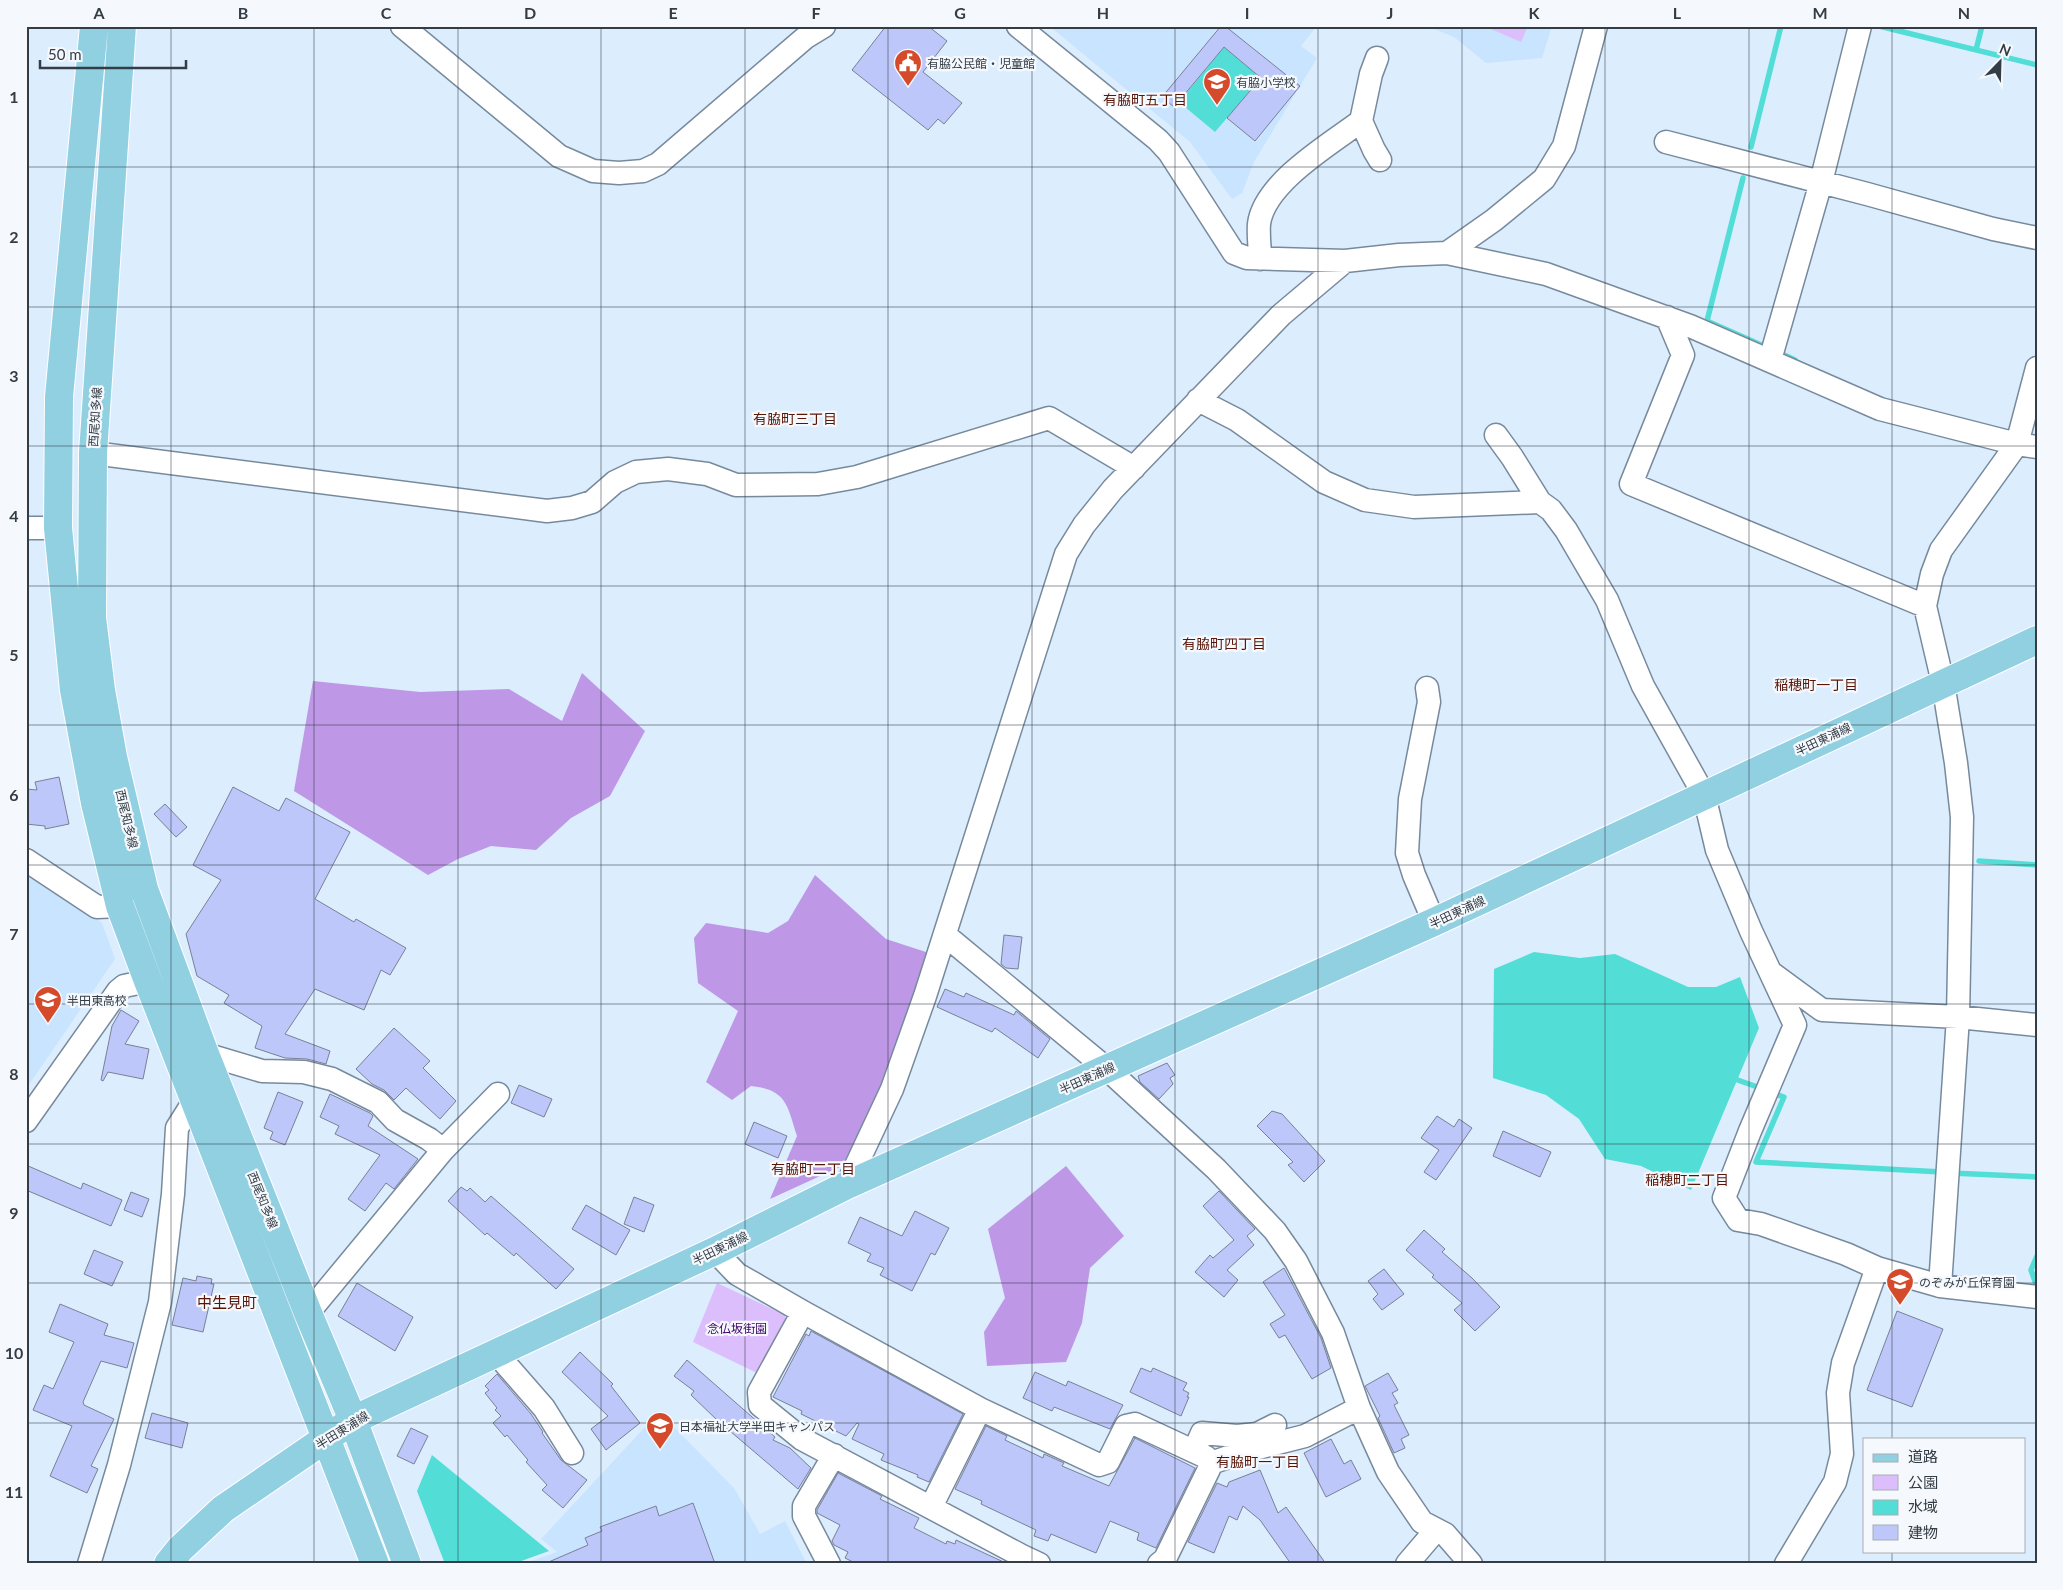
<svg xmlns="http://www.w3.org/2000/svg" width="2063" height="1590" viewBox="0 0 2063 1590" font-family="Lato,'Noto Sans JP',sans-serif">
<rect width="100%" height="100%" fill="#dcedfe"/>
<!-- built -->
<path fill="#c9e4ff" d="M1063 26H1317L1301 46 1317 58 1254 162 1242 193 1232 199 1190 142 1053 29Z
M1427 26H1552L1542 58 1486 63 1454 37Z
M26 869 102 923 115 959 26 1089Z
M659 1412 734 1488 760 1534 785 1521 807 1564H523L557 1552 541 1539Z"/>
<!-- green -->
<path fill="#ddbefd" d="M1484 26H1528L1521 42Z
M717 1283 785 1315V1320L759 1374 693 1342Z"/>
<!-- forest -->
<path fill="#be97e7" d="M582 673 645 731 610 796 571 818 536 850 491 846 458 859 428 875 294 791 313 681 420 692 509 689 562 721Z
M815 875 886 939 929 953 882 1087 842 1166 770 1199 797 1136C787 1105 787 1090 751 1086L732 1100 706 1082 738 1011 698 983 694 938 706 923 768 933 788 921Z
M1066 1166 1124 1236 1090 1268 1082 1323 1066 1362 987 1366 984 1332 1005 1298 988 1229Z"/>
<!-- water -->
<path fill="#52ded6" d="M1224 47 1261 78 1215 132 1179 102Z
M1534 952 1580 958 1615 954 1688 987H1716L1740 977 1759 1028 1691 1190 1641 1166 1605 1159 1579 1119 1546 1095 1493 1078 1494 969Z
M432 1455 549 1551 513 1564H445L417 1491Z"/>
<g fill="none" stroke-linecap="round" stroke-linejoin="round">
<!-- stream -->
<path stroke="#52ded6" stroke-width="5.5" d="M1879 26 2037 65
M1976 50 1982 26
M1751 147 1781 26
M1743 178 1707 321 1768 348
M1776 351 1795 360
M1979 861 2037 865
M1732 1078 1763 1089
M1772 1093 1784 1097 1756 1162 1942 1172
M1951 1173 2037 1177
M2036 1284 2031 1270 2037 1256"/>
</g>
<!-- building -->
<path fill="#bec7fa" stroke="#7b7f97" d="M886 26H928L947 41 923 72 962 103 944 124 938 119 928 130 852 70Z
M1221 26H1225L1300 86 1255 141 1227 118 1261 78 1224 47 1174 107 1162 97Z
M59 777 69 824 45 829V826L26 824V789L37 790 35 782Z
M233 787 279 811 286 798 350 832 315 899 354 922 356 919 406 948 390 975 381 970 364 1010 315 989 285 1034 330 1051 326 1064 307 1059 285 1058 255 1048 262 1026 224 1003 229 995 197 976 186 934 221 880 193 865Z
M165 804 187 827 176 837 154 814Z
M1004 935 1022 937 1018 969 1006 968 1001 964Z
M945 989 964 997 966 993 1014 1015 1016 1011 1050 1039 1038 1058 995 1028 992 1032 937 1007Z
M121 1010 139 1021 125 1044 149 1049 143 1079 108 1072 103 1081 101 1080 112 1026Z
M394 1028 430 1061 423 1068 456 1101 440 1119 406 1088 394 1100 384 1090 372 1084 356 1069Z
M1167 1063 1175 1075 1170 1078 1173 1084 1159 1099 1140 1082 1138 1076Z
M519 1085 552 1099 544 1117 511 1103Z
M278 1092 303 1102 285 1145 270 1139 273 1132 264 1128Z
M330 1094 370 1113 373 1116 368 1126 418 1159 394 1189 386 1183 365 1211 348 1199 380 1155 335 1134 339 1126 320 1117Z
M1272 1111 1282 1114 1325 1161 1304 1182 1288 1165 1293 1162 1257 1126Z
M1437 1116 1454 1127 1459 1119 1472 1128 1436 1180 1424 1172 1439 1150 1421 1138Z
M754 1122 787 1136 778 1158 745 1144Z
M1503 1131 1551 1152 1540 1177 1493 1156Z
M26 1165 81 1189 83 1183 122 1200 111 1226 26 1190Z
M461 1187 467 1191 470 1188 485 1202 491 1196 574 1269 556 1289 516 1253 514 1256 487 1233 485 1235 448 1201Z
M1219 1191 1255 1229 1247 1236 1254 1245 1227 1270 1238 1280 1224 1297 1195 1272 1210 1255 1213 1258 1234 1240 1203 1206Z
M131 1192 149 1199 142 1217 124 1210Z
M634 1197 654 1205 644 1232 624 1224Z
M586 1205 630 1230 616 1255 572 1229Z
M915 1211 949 1228 935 1255 931 1253 912 1291 880 1275 884 1268 867 1261 871 1254 848 1243 860 1217 902 1236Z
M1424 1230 1445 1249 1442 1252 1472 1278 1500 1307 1475 1331 1454 1310 1462 1303 1432 1277 1434 1275 1406 1250Z
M94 1250 123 1262 112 1286 84 1274Z
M1284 1268 1321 1338 1331 1368 1312 1379 1285 1335 1279 1338 1270 1324 1285 1315 1263 1282Z
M1384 1269 1404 1294 1382 1310 1373 1299 1378 1294 1368 1281Z
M197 1276 212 1279 211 1284H214L203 1332 172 1325 183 1278 196 1281Z
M357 1283 413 1317 395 1351 338 1316Z
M60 1304 108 1324 104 1335 134 1343 127 1368 101 1361 83 1402 84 1405 114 1419 91 1466 98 1469 87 1493 50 1476 72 1426 33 1410 44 1385 53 1389 74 1342 49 1332Z
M1897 1311 1943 1329 1912 1407 1867 1390Z
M811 1331 963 1414 929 1482 917 1477 918 1475 881 1460 884 1454 852 1439 859 1424 857 1423 846 1436 801 1414 802 1411 773 1397 806 1334 809 1336Z
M580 1352 613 1384 611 1386 640 1423 606 1450 591 1429 608 1416 562 1372Z
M687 1360 775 1437 773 1440 790 1448 811 1468 798 1489 717 1420 691 1395 694 1391 674 1376Z
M1141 1368 1151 1372 1153 1368 1187 1383 1183 1390 1189 1393 1187 1397H1189L1181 1416 1130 1392Z
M1035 1372 1066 1386 1068 1381 1123 1405 1110 1429 1054 1407 1052 1411 1023 1398Z
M1388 1373 1398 1390 1392 1393 1398 1403 1394 1405 1409 1435 1401 1439 1405 1448 1394 1453 1378 1418 1380 1416 1365 1386Z
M497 1374 531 1414 543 1432 542 1433 561 1460 587 1480 563 1508 542 1490 547 1485 526 1462 528 1460 507 1435 505 1437 493 1423 501 1416 495 1410 497 1408 485 1393 489 1390 485 1386Z
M152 1413 188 1423 182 1448 145 1438Z
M986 1426 1007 1436 1005 1440 1043 1458 1044 1454 1064 1463 1062 1466 1109 1486 1135 1438 1195 1468 1156 1548 1137 1540 1139 1533 1110 1521 1096 1553 1051 1534 1048 1541 1034 1536 1036 1530 981 1504 982 1501 955 1489Z
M411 1428 428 1436 414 1464 397 1456Z
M1331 1439 1344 1464 1351 1460 1361 1479 1326 1497 1304 1453Z
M1260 1470 1278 1513 1286 1507 1326 1564H1291L1260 1520 1243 1506 1237 1520 1229 1516 1214 1553 1188 1542 1217 1483 1227 1487 1229 1482Z
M838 1473 882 1496 880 1499 919 1518 914 1528 946 1544 947 1541 955 1544 956 1540 1008 1564H857L845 1558 848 1552 834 1545 832 1541 840 1525 817 1513V1510Z
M693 1503 714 1561 705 1564H544L588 1545 585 1538 602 1531 600 1527 656 1506 659 1516Z"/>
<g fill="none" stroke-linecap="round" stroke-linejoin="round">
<defs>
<path id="minor" d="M402 26 559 156 593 171 619 173 643 171 658 164 806 37 824 26
M1018 26 1158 140 1169 152 1234 253 1247 258 1345 261 1399 255 1447 253 1546 274 1690 326 1880 409 2017 444 2037 447
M1361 121 1374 150 1380 160
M1666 142 1867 194 1993 229 2037 238
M1447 253 1494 220 1544 179 1564 146 1596 26
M1260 259C1260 248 1258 235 1259 224 1264 183 1330 144 1361 121L1371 74 1377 58
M1667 317 1683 355 1631 484 1925 606
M1770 360 1821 182 1860 26
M1198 400 1237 420 1324 482 1365 500 1414 507 1540 502 1551 510 1566 530 1607 600 1643 686 1704 795 1717 850 1751 931 1795 1025 1750 1131 1724 1198 1738 1220 1761 1224 1846 1254 1877 1268 1940 1286 2037 1297
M1496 435 1512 457 1540 502
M93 453 547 511 572 508 592 502 615 482 636 472 668 469 707 474 736 485 818 484 857 477 1049 418 1134 468
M26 528H58
M1427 688 1429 702 1410 799 1407 853 1414 875 1434 922
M26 860 97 907 120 906
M945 935 1107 1069 1216 1169 1275 1231 1296 1261 1333 1333 1359 1408 1388 1472 1422 1522 1445 1534 1471 1564
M1773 974 1822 1010 1958 1017 2037 1025
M205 1054 262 1071 304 1072 332 1079 378 1102 395 1120 429 1139 443 1150
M26 1121 118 991 124 986 148 981
M847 1185 892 1089 925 996 1066 554 1084 525 1113 489 1281 315 1345 261
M715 1251 737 1274 803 1312 980 1409 1099 1465 1108 1462 1126 1426 1135 1424 1206 1457 1211 1463 1209 1469 1165 1559 1159 1564
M1940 1286 1958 1017 1962 817 1956 763 1943 683 1925 606 1932 574 1941 550 2017 444 2037 368
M803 1312 759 1392 760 1405 802 1439 1022 1556 1039 1564
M308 1313 443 1150 498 1094
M496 1353 544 1408 572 1453
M1194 1451 1202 1433 1237 1436 1257 1434 1275 1425
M1211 1463 1246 1451 1305 1436 1359 1408
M931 1507 980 1409
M89 1564 119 1465 160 1302 173 1194 177 1128 194 1101
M829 1564 804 1516V1506L834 1455
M1407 1564 1436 1530
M1786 1564 1835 1482 1842 1454 1838 1393 1843 1363 1877 1268"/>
<path id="major" d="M94 26 59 397 58 528 74 690 95 803 120 906 148 981 375 1564
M122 26 93 453 92 618 101 690 113 757 144 889 205 1054 308 1313 353 1420 407 1564
M168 1564 180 1549 223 1509 353 1420 715 1251 847 1185 1434 922 2037 640"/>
</defs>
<!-- minor casing -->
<use href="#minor" stroke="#778a9d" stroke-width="25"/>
<!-- major casing -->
<use href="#major" stroke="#fff" stroke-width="30"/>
<!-- minor -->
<use href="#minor" stroke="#fff" stroke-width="22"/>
<!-- major -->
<use href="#major" stroke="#91d0e1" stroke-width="28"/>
</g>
<!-- grid -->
<path fill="none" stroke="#343c45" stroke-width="1" stroke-opacity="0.55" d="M171 26V1564M314 26V1564M458 26V1564M601 26V1564M745 26V1564M888 26V1564M1032 26V1564M1175 26V1564M1318 26V1564M1462 26V1564M1605 26V1564M1749 26V1564M1892 26V1439M26 167H2037M26 307H2037M26 446H2037M26 586H2037M26 725H2037M26 865H2037M26 1004H2037M26 1144H2037M26 1283H2037M26 1423H2037M1892 1551V1564"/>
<!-- icons -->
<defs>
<symbol id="civic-pin" viewBox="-11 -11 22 30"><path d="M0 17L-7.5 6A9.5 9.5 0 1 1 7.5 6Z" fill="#d44a2a" stroke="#f5f9fd"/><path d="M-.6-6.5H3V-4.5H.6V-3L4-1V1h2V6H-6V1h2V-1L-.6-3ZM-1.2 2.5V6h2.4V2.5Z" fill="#fff"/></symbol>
<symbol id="school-pin" viewBox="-11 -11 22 30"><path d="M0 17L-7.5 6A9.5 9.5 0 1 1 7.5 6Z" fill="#d44a2a" stroke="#f5f9fd"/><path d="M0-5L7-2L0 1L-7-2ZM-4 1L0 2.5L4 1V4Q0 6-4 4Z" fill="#fff"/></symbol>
<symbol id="university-pin" viewBox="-11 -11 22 30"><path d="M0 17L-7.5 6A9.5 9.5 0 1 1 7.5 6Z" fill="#d44a2a" stroke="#f5f9fd"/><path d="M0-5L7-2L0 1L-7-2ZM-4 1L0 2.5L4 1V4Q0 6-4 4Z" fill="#fff"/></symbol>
</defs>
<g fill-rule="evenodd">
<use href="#civic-pin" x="892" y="47" width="32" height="43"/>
<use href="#school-pin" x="1201" y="66" width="32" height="43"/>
<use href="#school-pin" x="32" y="984" width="32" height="43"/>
<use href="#school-pin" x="1884" y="1266" width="32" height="43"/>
<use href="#university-pin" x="644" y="1410" width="32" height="43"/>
</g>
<g text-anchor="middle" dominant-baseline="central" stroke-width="4.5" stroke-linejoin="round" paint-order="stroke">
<!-- poi labels -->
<g font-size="12" fill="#343c45" stroke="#f5f9fd" text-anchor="start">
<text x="927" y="63">有脇公民館・児童館</text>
<text x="1236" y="82">有脇小学校</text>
<text x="67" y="1000">半田東高校</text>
<text x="1919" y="1282">のぞみが丘保育園</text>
<text x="679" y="1426">日本福祉大学半田キャンパス</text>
</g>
<!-- street labels -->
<g font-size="12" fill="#343c45" stroke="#f5f9fd">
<text transform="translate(95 417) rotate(-86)">西尾知多線</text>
<text transform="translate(1823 739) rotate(-25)">半田東浦線</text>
<text transform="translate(127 819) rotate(77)">西尾知多線</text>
<text transform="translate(1457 912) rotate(-25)">半田東浦線</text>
<text transform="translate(1087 1078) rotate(-24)">半田東浦線</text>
<text transform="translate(263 1200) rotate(68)">西尾知多線</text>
<text transform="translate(720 1248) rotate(-26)">半田東浦線</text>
<text transform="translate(342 1430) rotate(-32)">半田東浦線</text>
</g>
<!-- park labels -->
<g font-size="12" fill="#410366" stroke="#f5f9fd">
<text x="737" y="1328">念仏坂街園</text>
</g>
<!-- neighbourhood labels -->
<g font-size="14" fill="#581607" stroke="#f5f9fd">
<text x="1145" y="99">有脇町五丁目</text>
<text x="795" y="418">有脇町三丁目</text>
<text x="1224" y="643">有脇町四丁目</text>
<text x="1816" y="684">稲穂町一丁目</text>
<text x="813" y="1168">有脇町二丁目</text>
<text x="1687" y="1179">稲穂町二丁目</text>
<text x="1258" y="1461">有脇町一丁目</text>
</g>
<!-- quarter labels -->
<g font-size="15" fill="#581607" stroke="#f5f9fd">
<text x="227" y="1302">中生見町</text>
</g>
</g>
<!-- border -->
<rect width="2063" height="1590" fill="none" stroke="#f5f9fd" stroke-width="55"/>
<!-- legend -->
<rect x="1863" y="1438" width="162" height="115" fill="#f5f9fd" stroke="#a8adb3"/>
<rect x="1873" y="1454" width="25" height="8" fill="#91d0e1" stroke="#a8adb3"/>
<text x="1908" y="1462" font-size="15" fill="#343c45">道路</text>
<rect x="1873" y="1475" width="25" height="15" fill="#ddbefd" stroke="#a8adb3"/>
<text x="1908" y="1488" font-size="15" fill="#343c45">公園</text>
<rect x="1873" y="1500" width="25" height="15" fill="#52ded6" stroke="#a8adb3"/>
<text x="1908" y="1512" font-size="15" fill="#343c45">水域</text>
<rect x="1873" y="1525" width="25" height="15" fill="#bec7fa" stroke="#a8adb3"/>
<text x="1908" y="1538" font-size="15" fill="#343c45">建物</text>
<!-- north arrow -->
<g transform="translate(2000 62) rotate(23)" stroke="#f5f9fd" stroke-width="4" paint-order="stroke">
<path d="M0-4L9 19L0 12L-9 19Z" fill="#343c45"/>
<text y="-8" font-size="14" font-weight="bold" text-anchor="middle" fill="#343c45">N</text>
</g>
<!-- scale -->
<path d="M40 60v8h146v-8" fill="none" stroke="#343c45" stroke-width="2.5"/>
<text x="48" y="60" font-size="15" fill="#343c45" stroke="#f5f9fd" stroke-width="4" paint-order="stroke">50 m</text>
<rect x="28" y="28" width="2008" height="1534" fill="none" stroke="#343c45" stroke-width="2"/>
<g font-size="16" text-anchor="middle" font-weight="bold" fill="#343c45">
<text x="99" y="19">A</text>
<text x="243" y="19">B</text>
<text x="386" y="19">C</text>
<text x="530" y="19">D</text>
<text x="673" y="19">E</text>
<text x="816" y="19">F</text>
<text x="960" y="19">G</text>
<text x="1103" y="19">H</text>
<text x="1247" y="19">I</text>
<text x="1390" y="19">J</text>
<text x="1534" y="19">K</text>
<text x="1677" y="19">L</text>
<text x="1820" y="19">M</text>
<text x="1964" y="19">N</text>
<text x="14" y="103">1</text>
<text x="14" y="243">2</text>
<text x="14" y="382">3</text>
<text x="14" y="522">4</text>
<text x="14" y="661">5</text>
<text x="14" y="801">6</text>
<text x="14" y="940">7</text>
<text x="14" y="1080">8</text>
<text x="14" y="1219">9</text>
<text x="14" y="1359">10</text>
<text x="14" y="1498">11</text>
</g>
</svg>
